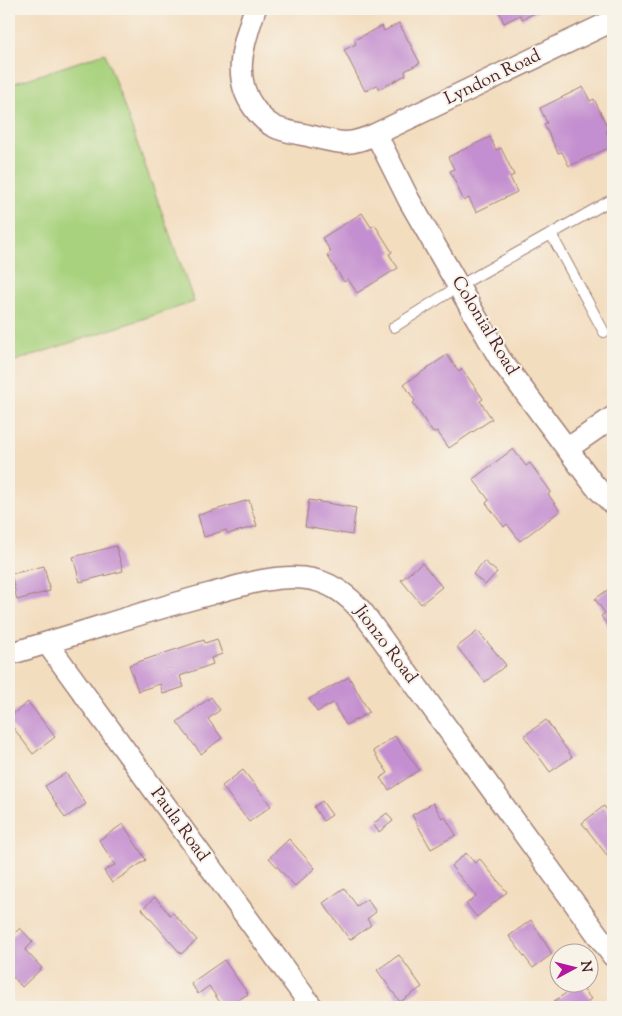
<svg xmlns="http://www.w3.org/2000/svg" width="622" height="1016" viewBox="0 0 622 1016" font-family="'Sorts Mill Goudy',serif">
<rect width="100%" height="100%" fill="#f7f3e8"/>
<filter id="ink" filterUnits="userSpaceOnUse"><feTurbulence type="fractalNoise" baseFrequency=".02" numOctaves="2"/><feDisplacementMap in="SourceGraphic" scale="10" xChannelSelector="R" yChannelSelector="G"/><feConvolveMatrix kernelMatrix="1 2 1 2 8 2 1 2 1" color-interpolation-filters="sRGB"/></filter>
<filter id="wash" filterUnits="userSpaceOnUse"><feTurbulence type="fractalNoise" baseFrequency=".0096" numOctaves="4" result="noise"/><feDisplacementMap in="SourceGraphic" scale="20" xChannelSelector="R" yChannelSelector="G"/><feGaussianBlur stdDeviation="1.12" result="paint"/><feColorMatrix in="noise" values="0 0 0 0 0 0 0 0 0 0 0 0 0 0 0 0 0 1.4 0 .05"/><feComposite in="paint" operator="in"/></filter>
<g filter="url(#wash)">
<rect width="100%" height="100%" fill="#f3ddbf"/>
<!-- green -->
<path fill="#a8d27e" stroke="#797854" d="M105 53 194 302 9 363V85Z"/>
<g id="blocks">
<!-- building -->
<path fill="#c48fd0" d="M498 9H543L522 19 520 15 504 23Z
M399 23 420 63 405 71 406 75 379 89 377 85 365 91 344 50 356 44 354 40 382 26 384 31Z
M583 87 590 101 594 99 609 130 606 131 613 146 569 166 562 152 558 153 544 124 547 123 540 108Z
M490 137 496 150 501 148 514 175 510 177 517 192 476 212 469 198 464 201 450 171 454 169 448 157Z
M362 213 371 227 375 225 392 252 389 254 398 268 357 293 348 279 344 282 327 255 331 252 322 238Z
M447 355 459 372 462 369 483 399 480 401 492 419 449 448 437 431 433 433 413 403 415 401 404 384Z
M513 449 526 466 530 463 551 492 548 494 560 511 520 541 507 524 504 527 486 503 489 500 473 479Z
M249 500 257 526 228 534 226 530 204 537 198 515Z
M309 500 356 508 352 535 305 527Z
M116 546 123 571 80 582 73 557Z
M484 561 497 572 485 585 473 574Z
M422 563 442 587 421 604 401 580Z
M44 566 50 591 17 600 11 574Z
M613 586V633L601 616 605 613 595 599Z
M478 631 506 665 485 682 457 647Z
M217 639 222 654 211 658 213 664 180 676 184 687 163 694 160 684 138 691 129 665 204 640 205 643Z
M349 677 369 712 346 725 333 703 317 712 309 699Z
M211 697 220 710 208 719 222 738 201 754 177 722Z
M28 702 55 737 33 754 9 722V717Z
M546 720 572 757 550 772 524 736Z
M395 736 419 770 389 790 380 778 388 773 373 751Z
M243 770 271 806 249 822 222 786Z
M66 773 86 804 65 818 45 786Z
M322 801 332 815 323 821 314 807Z
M433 803 442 818 445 817 456 835 431 849 412 815Z
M604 806 613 819V857L610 859 582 823Z
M387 813 393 821 379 832 373 824Z
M123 824 146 860 112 883 104 871 115 865 99 840Z
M289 839 315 868 295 886 269 858Z
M466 853 475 863 480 859 507 892 477 917 466 904 476 896 451 866Z
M344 888 357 906 367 899 376 912 367 919 371 925 350 940 323 903Z
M155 897 170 915 173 913 197 940 181 954 142 909Z
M531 920 552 954 533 968 509 936Z
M20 928 33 942 25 950 42 968 22 987 9 973V939Z
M399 955 422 987 400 1002 377 970Z
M224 960 248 994 227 1007H223L209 986 198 994 191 983Z
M579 984 591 999 588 1001 592 1007H557L553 1002Z"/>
</g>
</g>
<g filter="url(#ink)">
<use href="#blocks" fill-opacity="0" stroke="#9e7e75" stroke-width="1"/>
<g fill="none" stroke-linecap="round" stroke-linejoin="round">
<defs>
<path id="lane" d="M551 234 604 332
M394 327 459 286 613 199"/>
<path id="street" d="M255 9C244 41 231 77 254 108 259 115 265 122 273 126 284 132 298 133 310 136 340 143 347 147 376 134L610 22
M376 134 409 200 500 359 595 486 613 504
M567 449 613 417
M47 643 312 1007
M9 654C76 635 142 612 210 594 240 586 271 575 303 578 328 580 349 595 364 614L613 956"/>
</defs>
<!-- lane casing -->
<use href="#lane" stroke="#9e7e75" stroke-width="12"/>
<!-- street casing -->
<use href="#street" stroke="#9e7e75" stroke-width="24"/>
<!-- lane -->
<use href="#lane" stroke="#fff" stroke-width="10"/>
<!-- street -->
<use href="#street" stroke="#fff" stroke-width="21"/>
</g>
</g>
<g text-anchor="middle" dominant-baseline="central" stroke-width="4" stroke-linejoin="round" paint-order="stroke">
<!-- street labels -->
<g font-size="18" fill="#4a1f2b" stroke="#f7f3e8">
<text transform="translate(493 78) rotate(-26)">Lyndon Road</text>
<text transform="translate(484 326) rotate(59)">Colonial Road</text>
<text transform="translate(385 645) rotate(53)">Jionzo Road</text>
<text transform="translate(179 825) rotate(54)">Paula Road</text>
</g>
</g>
<!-- margin -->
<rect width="622" height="1016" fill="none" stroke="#f7f3e8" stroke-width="30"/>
<!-- north arrow -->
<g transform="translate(574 968) rotate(83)"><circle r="24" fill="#f7f3e8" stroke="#b29e9c"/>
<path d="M0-4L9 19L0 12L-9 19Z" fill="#b5179e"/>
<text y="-8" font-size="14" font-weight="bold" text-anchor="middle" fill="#4a1f2b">N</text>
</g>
</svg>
